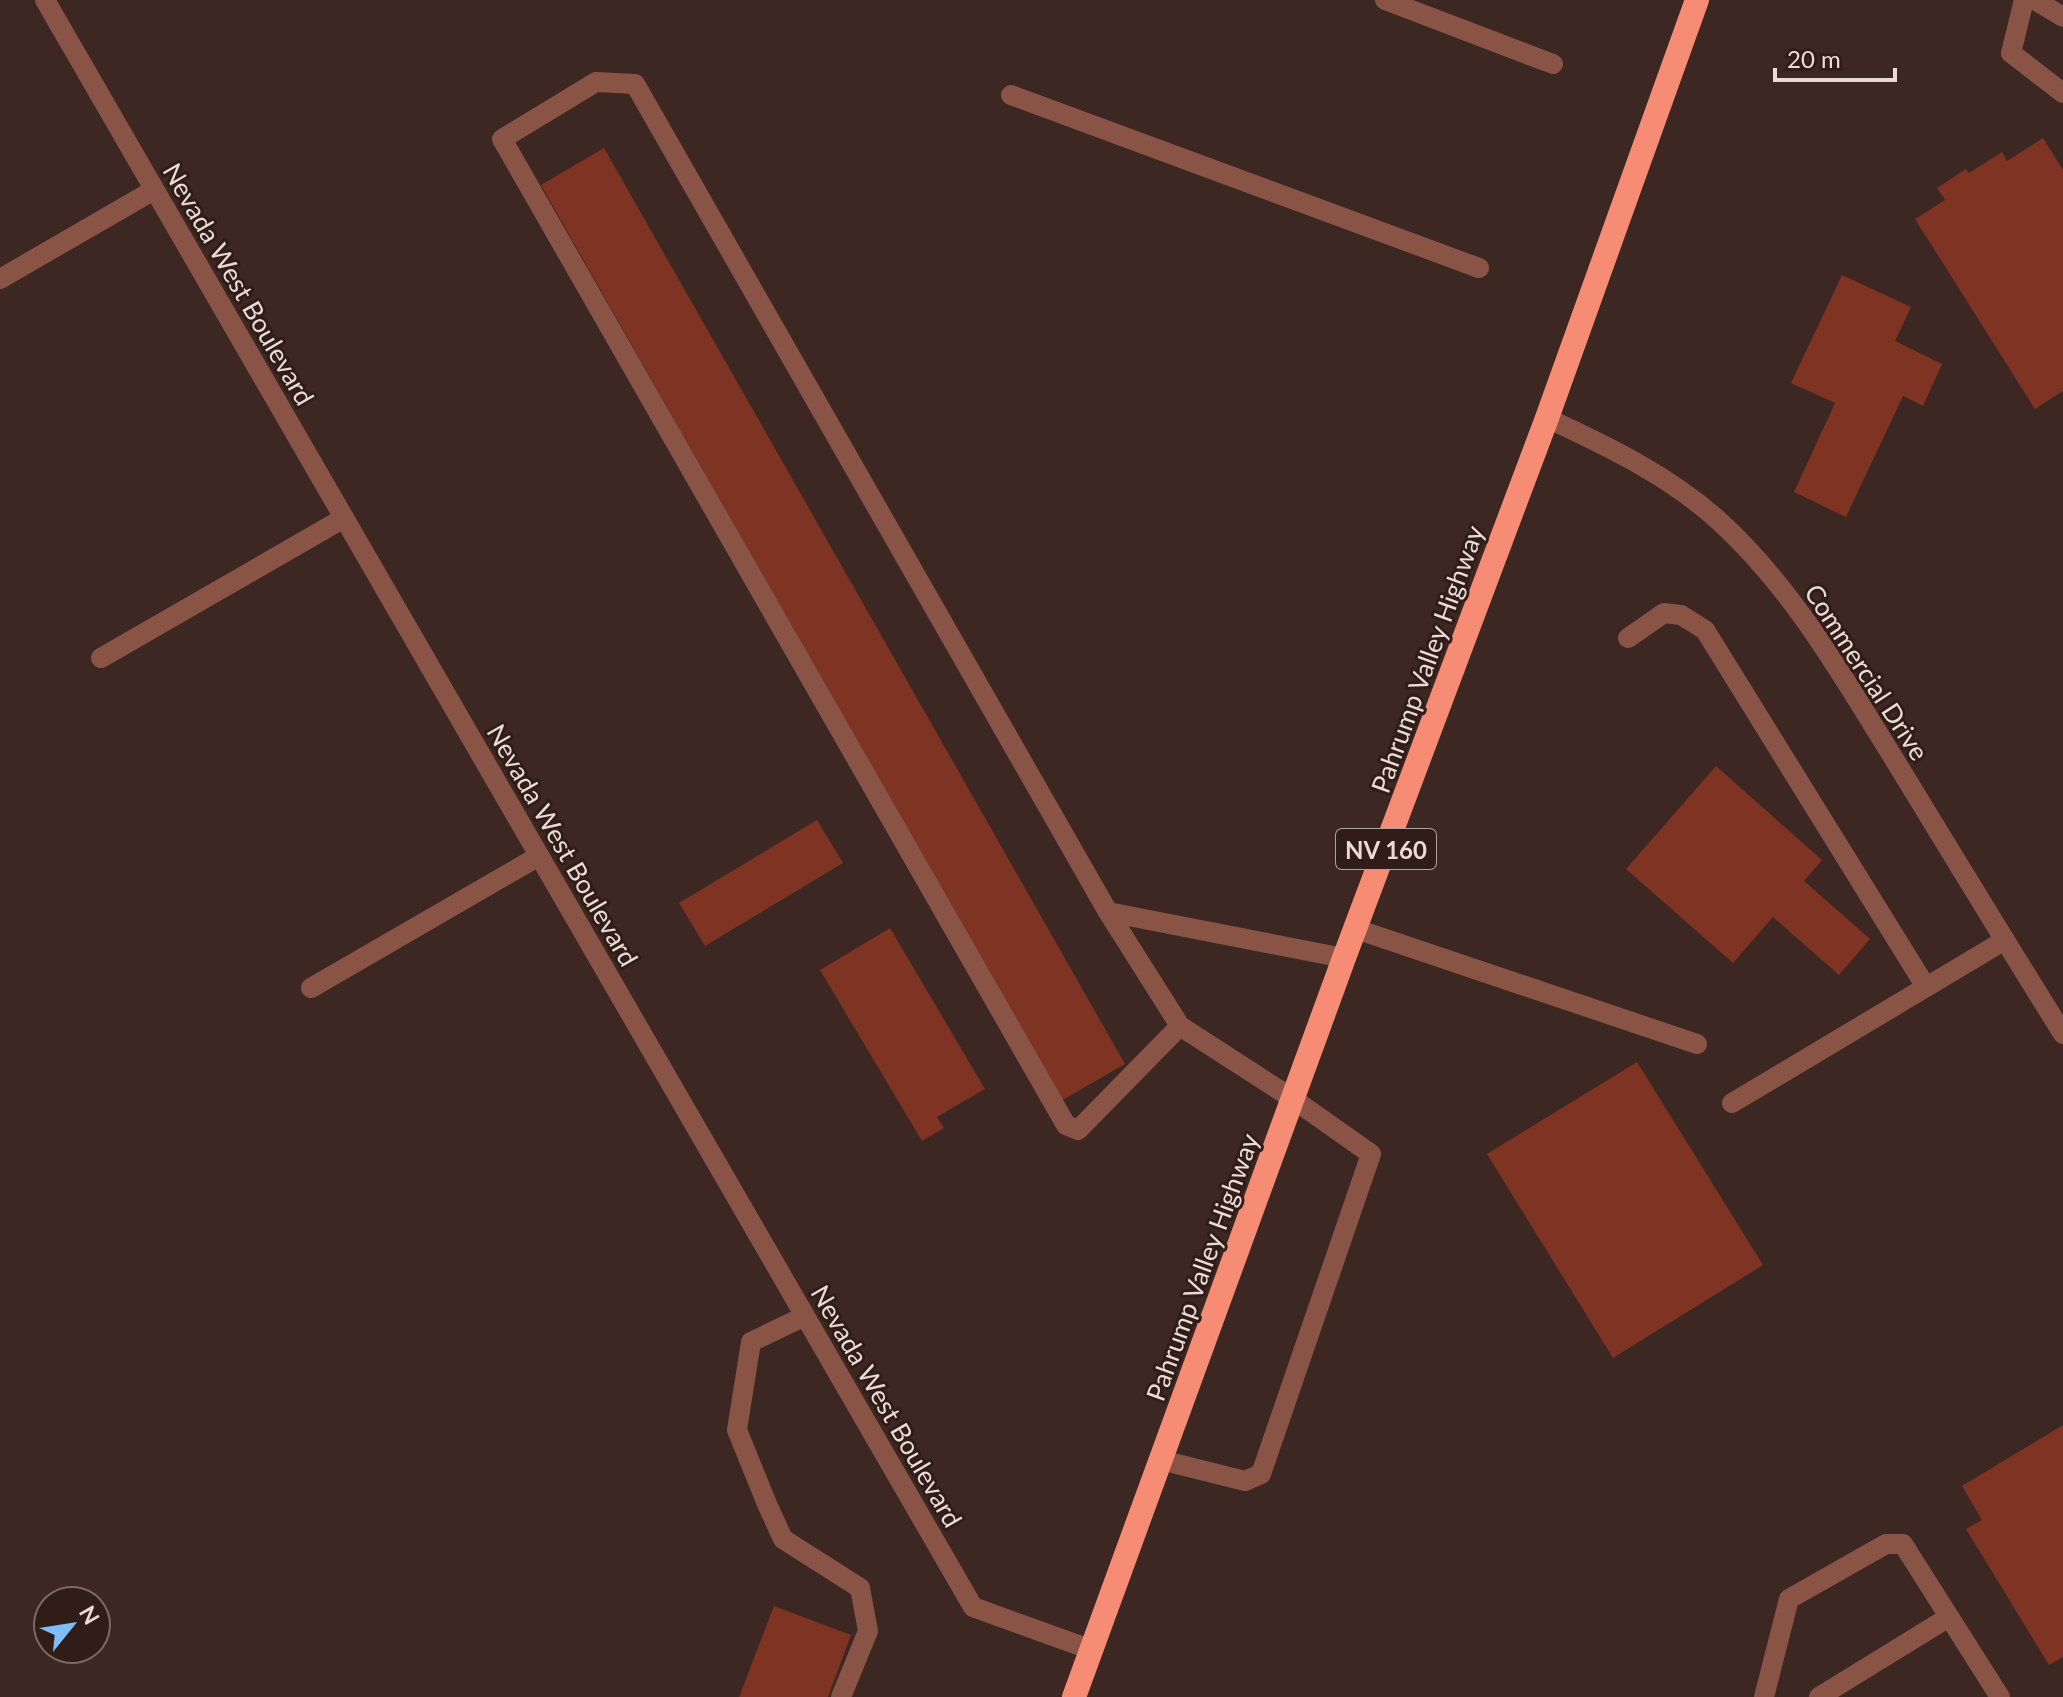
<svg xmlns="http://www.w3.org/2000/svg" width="2063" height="1697" viewBox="0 0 2063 1697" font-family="Lato,sans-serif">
<rect width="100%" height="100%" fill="#3c2722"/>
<!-- building -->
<path fill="#7e3323" d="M2043 138 2063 170V391L2035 409 1915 219 1945 200 1937 188 1966 169 1969 173 2002 152 2007 161Z
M604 148 1125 1064 1061 1101 541 185Z
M1842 275 1911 307 1895 341 1942 364 1923 406 1903 396 1846 517 1794 492 1835 403 1791 383Z
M1716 766 1822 860 1804 881 1870 939 1839 975 1773 917 1733 963 1626 869Z
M817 820 843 863 705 946 679 903Z
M890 928 985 1089 937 1117 944 1128 922 1141 820 970Z
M1637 1062 1763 1265 1613 1358 1487 1154Z
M2063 1425V1657L2049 1665 1966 1529 1982 1520 1962 1486Z
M774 1606 851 1635 828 1697H739Z"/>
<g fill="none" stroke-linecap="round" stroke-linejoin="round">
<!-- lane -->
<path stroke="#895346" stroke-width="20" d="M1385 0 1553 64
M2024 0 2011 53 2063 93
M1011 95 1479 268
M0 279 154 190
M1628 638 1664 613 1681 615 1705 630 1926 987
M101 658 344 518
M1108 912 1180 1026 1293 1099 1371 1154 1261 1474 1245 1481 1161 1460
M1356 929 1697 1044
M311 988 539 856
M1180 1026 1078 1130 1066 1125 502 139 596 82 635 84 1108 912 1344 958
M1732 1103 2005 940
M805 1316 751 1342 737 1430 767 1504 783 1539 860 1588 868 1631 841 1697
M1764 1697 1789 1599 1886 1544H1903L2000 1697
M1819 1697 1949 1617"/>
<!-- street -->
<path stroke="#895346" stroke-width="20" d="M45 0 973 1607 1092 1650
M2035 0 2063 17
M1547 418C1607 446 1668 475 1718 520 1791 586 1840 672 1891 754 1948 848 2005 941 2063 1034"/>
<!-- highway -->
<path stroke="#f68c74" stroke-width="24" d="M1074 1697 1344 958 1547 418 1697 0"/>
</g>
<g text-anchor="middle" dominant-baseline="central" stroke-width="6" stroke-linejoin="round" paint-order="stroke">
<!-- shield labels -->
<rect fill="#311d18" stroke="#b2a29e" stroke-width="2" x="1336" y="829" width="100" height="40" rx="6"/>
<g font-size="24" font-weight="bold" fill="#eadbd8">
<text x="1386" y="849">NV 160</text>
</g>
<!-- street labels -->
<g font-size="26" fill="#eadbd8" stroke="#311d18">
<text transform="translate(239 284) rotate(60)">Nevada West Boulevard</text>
<text transform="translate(1427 659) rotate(-70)">Pahrump Valley Highway</text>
<text transform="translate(1867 672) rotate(57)">Commercial Drive</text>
<text transform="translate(563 845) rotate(60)">Nevada West Boulevard</text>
<text transform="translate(1202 1267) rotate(-70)">Pahrump Valley Highway</text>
<text transform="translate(887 1406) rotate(60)">Nevada West Boulevard</text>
</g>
</g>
<!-- north arrow -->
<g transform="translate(72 1625) rotate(60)"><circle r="38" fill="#311d18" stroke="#7b6965" stroke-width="2"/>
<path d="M0-6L14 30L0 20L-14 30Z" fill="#7ebdf9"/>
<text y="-12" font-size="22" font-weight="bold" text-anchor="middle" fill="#eadbd8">N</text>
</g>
<!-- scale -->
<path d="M1775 68v12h120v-12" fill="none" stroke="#eadbd8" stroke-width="4"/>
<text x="1787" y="68" font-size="24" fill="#eadbd8" stroke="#311d18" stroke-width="6" paint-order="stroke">20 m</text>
</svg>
